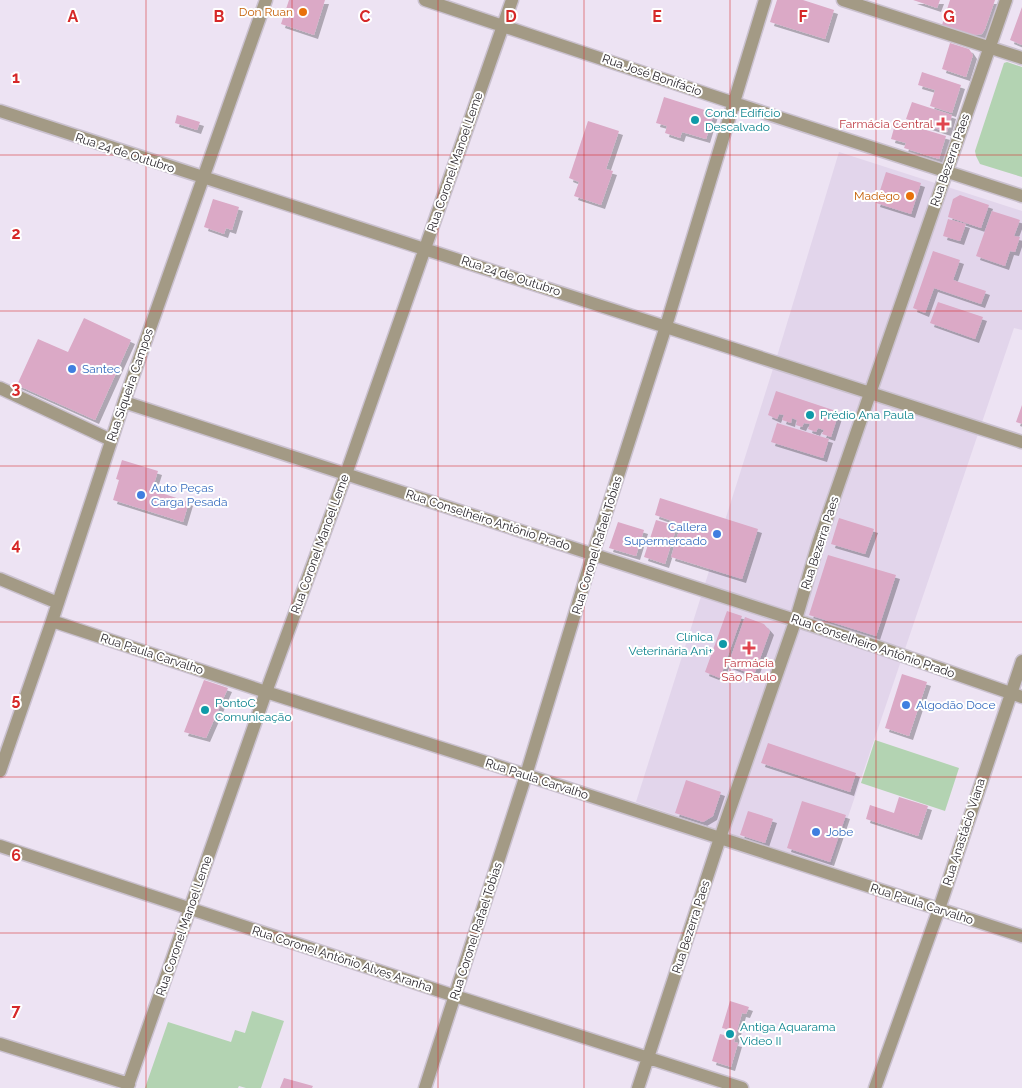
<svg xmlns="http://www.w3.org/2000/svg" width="1022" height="1088" viewBox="0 0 1022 1088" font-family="Raleway,sans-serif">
<defs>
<filter id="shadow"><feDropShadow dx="4" dy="4" stdDeviation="0" flood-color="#0004"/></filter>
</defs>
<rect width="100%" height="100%" fill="#ede3f3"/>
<!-- built -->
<path fill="#e2d5eb" d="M839 152 1022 211V330L1014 328 831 867 636 802 778 353Z"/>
<!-- green -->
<path fill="#b3d3b2" d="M1007 62 1022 67V177L980 164 976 156 975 151 1004 63Z
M875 740 959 768 945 811 861 783Z
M252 1011 284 1021 261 1088H246L239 1086 238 1088H145L168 1022 231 1042 235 1030 245 1033Z"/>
<!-- building -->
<path fill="#dba9c6" filter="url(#shadow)" d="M289 0H325L314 35 281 24Z
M777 0H803L834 10 825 39 770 22Z
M913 0H940L937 8Z
M950 0H995L985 29 982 34 975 35 942 25Z
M1022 7V45L1010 40Z
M950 43 969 49 973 55 966 77 942 69Z
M922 72 961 85 952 113 930 106 935 90 918 85Z
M664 97 714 113 706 139 682 132 680 138 665 133 667 126 656 123Z
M912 102 952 115 947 132 906 119Z
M177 115 200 122 197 130 175 123Z
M588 121 619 131 606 169 613 171 601 205 574 196 579 182 569 178Z
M896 121 946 136 939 159 904 148 906 143 891 139Z
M886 172 921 183 911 214 876 203Z
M960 195 989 205 981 228 948 217 953 199Z
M213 199 239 207 232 230 226 228 224 234 204 227Z
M992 211 1020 220 1014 236 1020 237 1015 252 1010 251 1005 266 976 256Z
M948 219 966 224 960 241 943 236Z
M933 251 960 260 953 280 986 291 981 304 934 288 925 313 913 308Z
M938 302 983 317 975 339 930 323Z
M84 318 131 340 95 420 17 385 38 339 68 352Z
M776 391 839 412 831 437 822 434 824 430 818 428 816 432 808 429 810 424 804 423 802 427 796 425 797 420 792 418 791 423 782 420 784 415 779 414 777 419 768 415Z
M1022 405V424L1016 422Z
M777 423 829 439 823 458 771 442Z
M122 460 158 471 152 490 189 502 183 522 113 500 119 480 116 479Z
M660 498 758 529 742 579 671 557 681 524 655 515Z
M839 518 874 529 865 554 831 544Z
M656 520 677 526 665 564 644 557Z
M618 522 644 530 636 556 609 548Z
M828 555 896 575 876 636 809 615Z
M727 611 742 616 720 678 705 672Z
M745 617 764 624 770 631 754 675 728 665Z
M902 674 927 682 909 736 885 728Z
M204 680 228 688 206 738 184 732Z
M768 743 856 773 850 792 761 763Z
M686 780 721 792 713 816 703 822 675 813Z
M899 797 928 806 918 836 866 819 870 805 894 813Z
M802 801 846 815 830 862 787 848Z
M748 811 773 819 765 843 740 835Z
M730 1001 749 1007 746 1014 742 1013 734 1042 738 1043 731 1067 712 1061 720 1034 724 1035 726 1029 722 1028Z
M284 1078 313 1086 312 1088H280Z"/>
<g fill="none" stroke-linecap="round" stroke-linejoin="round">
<defs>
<path id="minor" d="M425 0 734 103 1022 196
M843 0 1022 58
M0 111C340 223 682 331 1022 442
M0 388 111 440
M124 402 878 647 1022 697
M0 579 58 603
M52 621 266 692 526 775 1022 936
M0 771 52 621 124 402 266 0
M0 846 455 996 742 1088
M0 1044 129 1084
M127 1088 266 692 346 474 512 0
M425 1088 526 775 593 554 666 326 765 0
M638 1088 720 838 796 619 818 544 1006 0
M875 1088 939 909 1022 661"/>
</defs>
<!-- minor casing -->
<use href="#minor" stroke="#cac1cf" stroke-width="15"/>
<!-- minor -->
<use href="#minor" stroke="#a39a85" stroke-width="12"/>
</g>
<!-- grid -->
<path fill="none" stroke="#d62828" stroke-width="1" stroke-opacity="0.55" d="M146 0V1088M292 0V1088M438 0V1088M584 0V1088M730 0V1088M876 0V1088M0 155H1022M0 311H1022M0 466H1022M0 622H1022M0 777H1022M0 933H1022"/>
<!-- markers -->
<g fill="#e8710a" stroke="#fff" stroke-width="2">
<circle cx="303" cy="12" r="5"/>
<circle cx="910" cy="196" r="5"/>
</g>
<g fill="#0f9aa8" stroke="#fff" stroke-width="2">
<circle cx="695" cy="120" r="5"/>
<circle cx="810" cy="415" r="5"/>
<circle cx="723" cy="644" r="5"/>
<circle cx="205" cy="710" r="5"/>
<circle cx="730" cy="1034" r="5"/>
</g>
<g fill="#e0444e" stroke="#fff" stroke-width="2">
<path d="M940.5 116.5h5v5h5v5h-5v5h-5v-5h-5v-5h5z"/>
<path d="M746.5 640.5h5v5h5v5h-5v5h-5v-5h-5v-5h5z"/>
</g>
<g fill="#3f7fe0" stroke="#fff" stroke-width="2">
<circle cx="72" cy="369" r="5"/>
<circle cx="141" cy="495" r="5"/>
<circle cx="717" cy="534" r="5"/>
<circle cx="906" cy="705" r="5"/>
<circle cx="816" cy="832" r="5"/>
</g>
<g text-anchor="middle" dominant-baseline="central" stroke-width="4" stroke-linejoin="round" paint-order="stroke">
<!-- food labels -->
<g font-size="12" fill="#c56008" stroke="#fff" text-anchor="end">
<text x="293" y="12">Don Ruan</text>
<text x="900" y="196">Madègo</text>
</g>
<!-- street labels -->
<g font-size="12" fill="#2a262c" stroke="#fff">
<text transform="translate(652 75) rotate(19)">Rua José Bonifácio</text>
<text transform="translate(125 153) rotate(18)">Rua 24 de Outubro</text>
<text transform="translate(950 160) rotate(-71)">Rua Bezerra Paes</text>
<text transform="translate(455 162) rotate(-71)">Rua Coronel Manoel Leme</text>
<text transform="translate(511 276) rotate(18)">Rua 24 de Outubro</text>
<text transform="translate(130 385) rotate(-71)">Rua Siqueira Campos</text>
<text transform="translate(488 520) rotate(18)">Rua Conselheiro Antônio Prado</text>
<text transform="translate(820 543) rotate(-72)">Rua Bezerra Paes</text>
<text transform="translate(320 544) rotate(-70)">Rua Coronel Manoel Leme</text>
<text transform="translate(597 545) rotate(-73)">Rua Coronel Rafael Tobias</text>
<text transform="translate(873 646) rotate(19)">Rua Conselheiro Antônio Prado</text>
<text transform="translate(152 654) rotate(18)">Rua Paula Carvalho</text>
<text transform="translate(537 779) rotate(18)">Rua Paula Carvalho</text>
<text transform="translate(964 832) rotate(-72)">Rua Anastácio Viana</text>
<text transform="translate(922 904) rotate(18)">Rua Paula Carvalho</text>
<text transform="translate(184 926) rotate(-71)">Rua Coronel Manoel Leme</text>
<text transform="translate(691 927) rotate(-72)">Rua Bezerra Paes</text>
<text transform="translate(476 931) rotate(-72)">Rua Coronel Rafael Tobias</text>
<text transform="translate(342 959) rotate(18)">Rua Coronel Antônio Alves Aranha</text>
</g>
<!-- culture labels -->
<g font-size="12" fill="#0d838f" stroke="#fff" text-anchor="start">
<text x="705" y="113">Cond. Edifício<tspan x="705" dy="14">Descalvado</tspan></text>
<text x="820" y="415">Prédio Ana Paula</text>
<text x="713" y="637" text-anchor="end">Clínica<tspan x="713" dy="14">Veterinária Ani+</tspan></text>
<text x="215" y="703">PontoC<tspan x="215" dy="14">Comunicação</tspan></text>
<text x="740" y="1027">Antiga Aquarama<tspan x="740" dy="14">Video II</tspan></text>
</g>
<!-- health labels -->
<g font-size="12" fill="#be3a42" stroke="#fff" text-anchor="end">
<text x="933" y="124">Farmácia Central</text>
<text x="749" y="663" text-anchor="middle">Farmácia<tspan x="749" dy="14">São Paulo</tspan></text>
</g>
<!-- shop labels -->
<g font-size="12" fill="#366cbe" stroke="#fff" text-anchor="start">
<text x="82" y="369">Santec</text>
<text x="151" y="488">Auto Peças<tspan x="151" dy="14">Carga Pesada</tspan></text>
<text x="707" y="527" text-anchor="end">Callera<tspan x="707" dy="14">Supermercado</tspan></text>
<text x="916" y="705">Algodão Doce</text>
<text x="826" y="832">Jobe</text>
</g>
</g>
<g font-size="16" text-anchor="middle" font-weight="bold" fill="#d62828" stroke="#fff" stroke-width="4" stroke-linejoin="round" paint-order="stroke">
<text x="73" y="22">A</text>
<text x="219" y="22">B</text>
<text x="365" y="22">C</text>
<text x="511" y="22">D</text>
<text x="657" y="22">E</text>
<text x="803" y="22">F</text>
<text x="949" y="22">G</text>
<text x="16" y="83">1</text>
<text x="16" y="239">2</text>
<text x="16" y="394">3</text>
<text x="16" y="550">4</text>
<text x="16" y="705">5</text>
<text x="16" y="861">6</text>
<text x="16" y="1016">7</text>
</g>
</svg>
